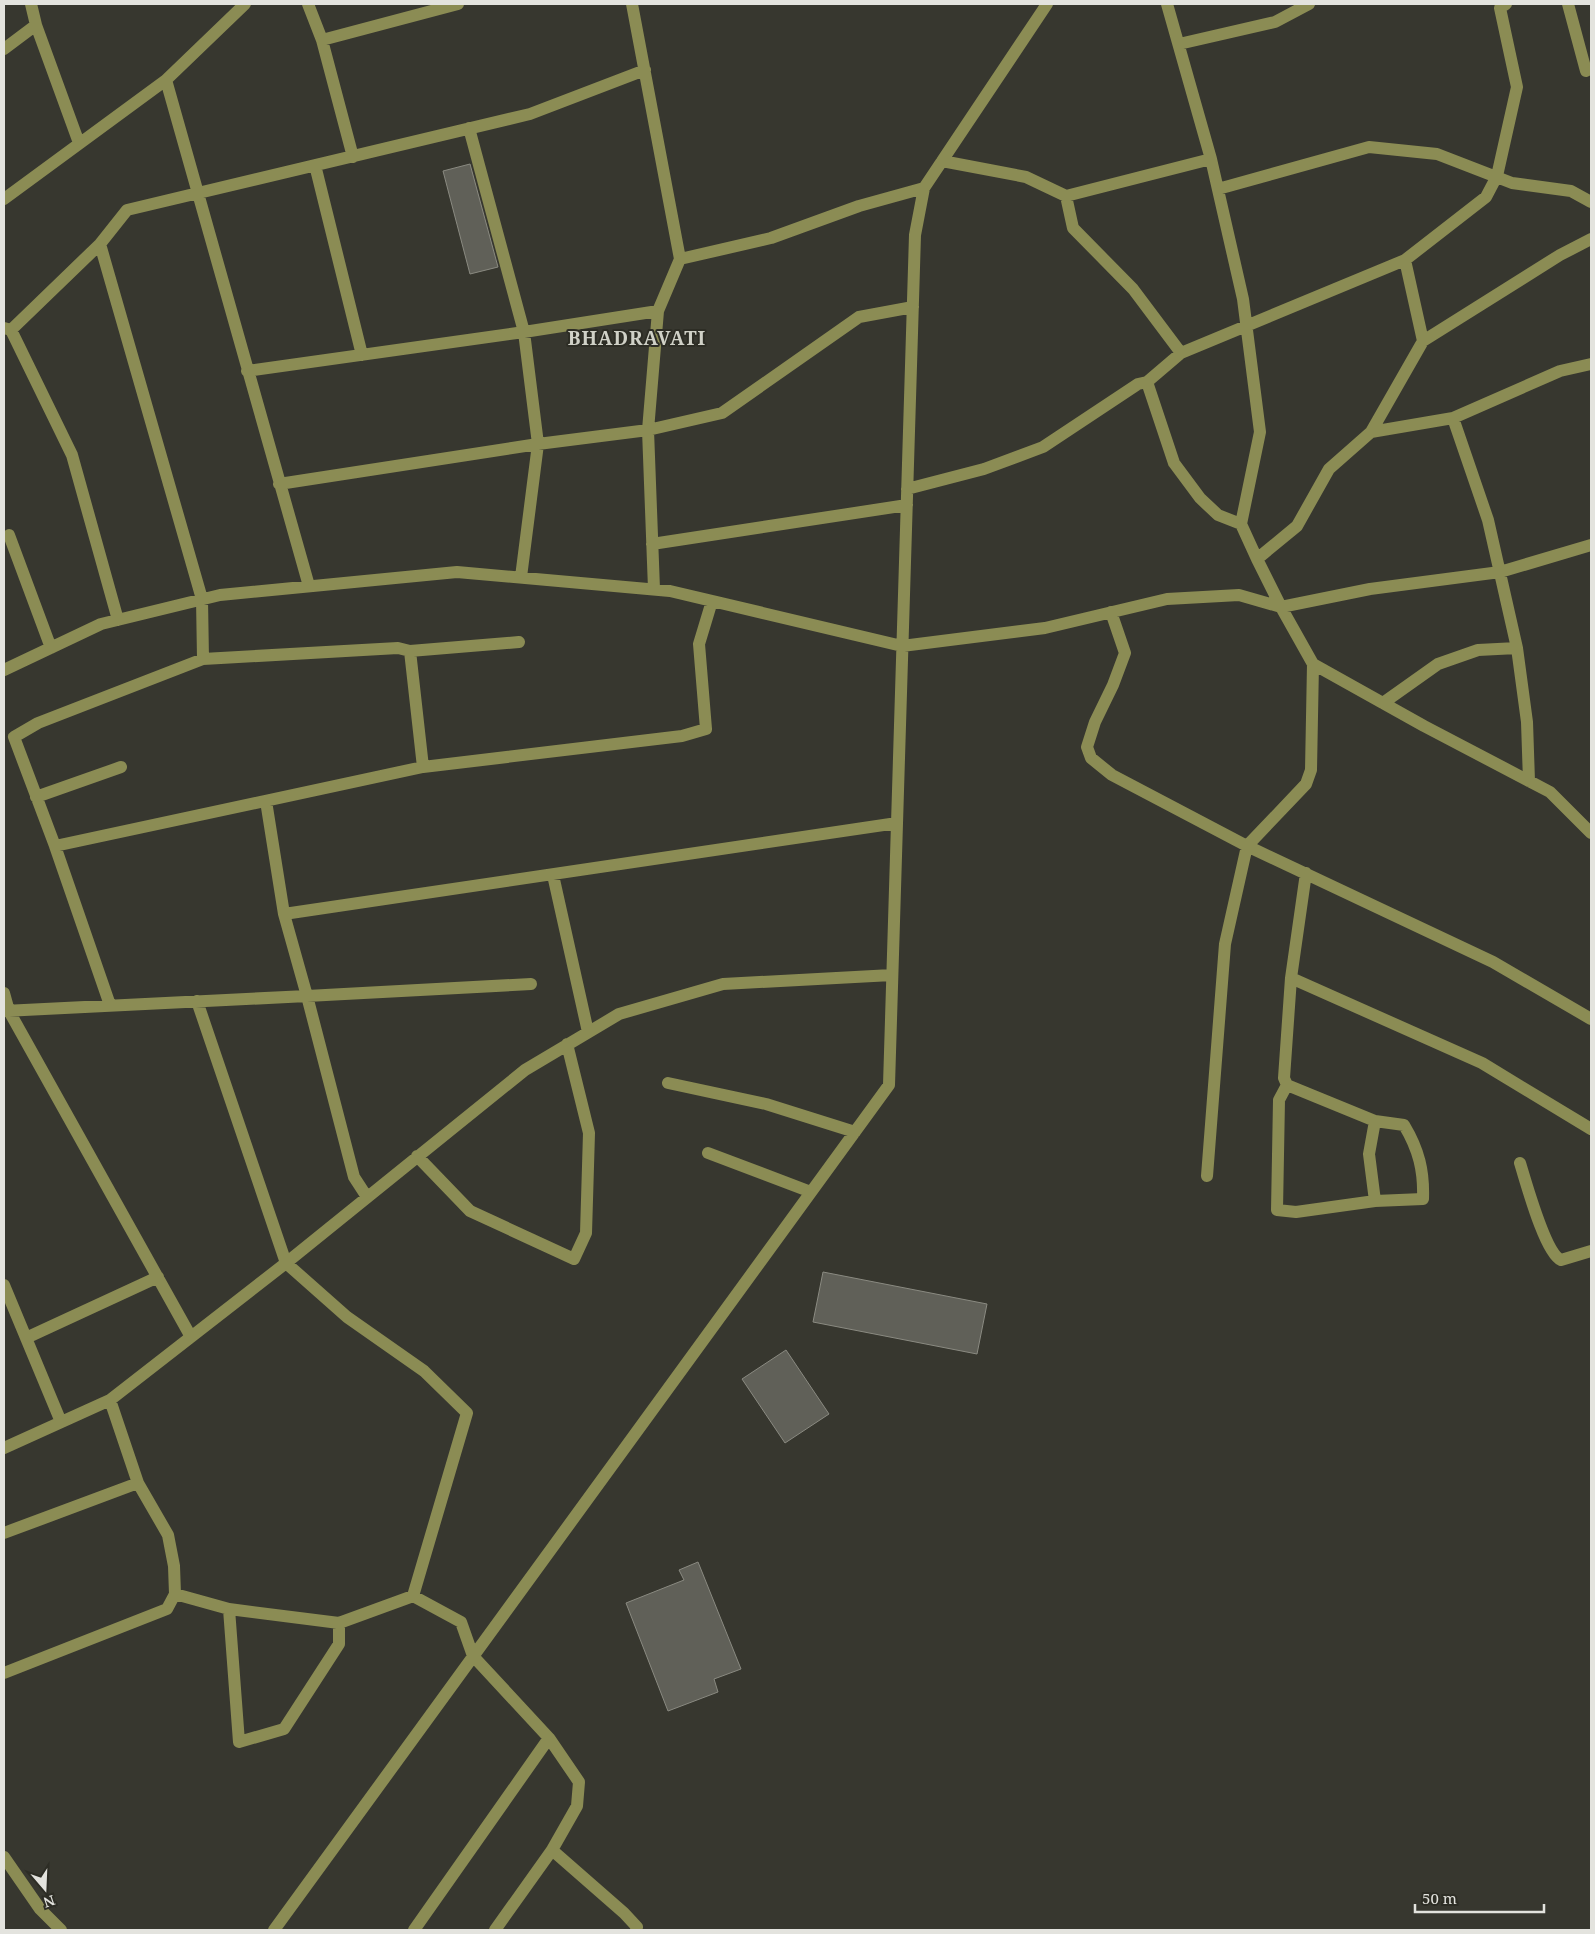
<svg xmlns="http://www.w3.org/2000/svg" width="1595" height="1934" viewBox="0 0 1595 1934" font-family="'Noto Serif',serif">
<rect width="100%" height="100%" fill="#37372f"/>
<!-- building -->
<path fill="#606058" stroke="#8a8a81" d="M470 164 498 267 470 274 443 171Z
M823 1272 987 1304 977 1354 813 1322Z
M786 1350 829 1414 785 1443 742 1379Z
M698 1562 741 1669 714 1679 718 1692 668 1711 626 1603 684 1580 679 1570Z"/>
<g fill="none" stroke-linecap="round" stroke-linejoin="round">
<!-- minor -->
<path stroke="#8b8c54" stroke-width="12" d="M31 4 36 25
M308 4 322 40 353 157
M632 4 680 259 658 311
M1167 4 1211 159 1243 299 1260 432 1241 524 1257 559
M1568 4 1586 71
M322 40 458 4
M1179 44 1275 22 1309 4
M4 49 36 25 79 143
M166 80 309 586
M469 128 524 332 538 444 521 577
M942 161 1026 177 1066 196 1211 159
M315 165 362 355
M1218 189 1369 147 1437 154 1512 183 1571 191 1591 202
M1066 196 1073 228 1133 289 1181 353
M4 199 166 80 245 4
M1591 239 1560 255 1423 341 1371 432 1329 469 1297 526 1257 559 1281 607 1313 664 1424 726 1550 792 1591 833
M100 244 127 210 530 114 645 70
M680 259 771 238 859 206 924 188
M1405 260 1423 341
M4 328 11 330 72 455 118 620
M11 330 100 244 202 599 203 659
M247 371 524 332 658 311 648 430 654 589
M1147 382 1174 463 1200 498 1218 515 1241 524
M1453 418 1488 520 1517 648 1527 722 1529 781
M1371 432 1453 418 1560 371 1591 364
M279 484 538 444 648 430 722 413 859 317 913 307
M907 489 984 469 1043 447 1138 384 1147 382 1181 353 1405 260 1486 197 1497 176 1517 87 1500 8 1506 4
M9 535 51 648
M652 544 907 505
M1111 612 1125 653 1113 685 1095 722 1087 747 1091 758 1112 775 1247 846 1493 962 1591 1019
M410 651 423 767
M4 670 101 624 220 595 457 572 670 591 902 646 1045 628 1167 599 1239 595 1281 607 1370 589 1500 572 1591 545
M1383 703 1438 664 1478 650 1517 648
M36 797 121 767
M266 801 284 914
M55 846 423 767 682 736 706 729 699 644 712 601
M553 875 588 1032
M1291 978 1482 1063 1591 1129
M4 993 9 1011 191 1337
M197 1001 286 1263 347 1317 424 1371 467 1413 413 1596
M110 1005 55 846 14 737 38 723 203 659 398 648 410 651 519 642
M4 1011 307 996 284 914 897 823
M668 1083 766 1104 855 1132
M1287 1085 1279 1100 1277 1210 1296 1212 1375 1201 1423 1199C1424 1171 1419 1150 1404 1125L1375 1121 1287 1085 1284 1078 1291 978 1306 873
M1375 1121 1369 1154 1375 1201
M708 1153 811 1192
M417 1156 470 1211 574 1259 586 1233 589 1133 567 1044
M1520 1163C1526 1182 1545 1253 1561 1260L1591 1251
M1207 1176 1225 944 1247 846 1306 784 1311 770 1313 664
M367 1197 354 1177 307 996 531 984
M4 1285 61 1422
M26 1338 158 1277
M4 1448 110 1400 286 1263 525 1070 619 1014 723 984 892 975
M4 1533 138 1483
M175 1594 229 1609 239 1742 284 1729 339 1644V1623L413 1596 461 1622 473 1656 549 1738 579 1782 577 1806 552 1850 495 1930
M229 1609 339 1623
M4 1673 167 1609 175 1594 174 1566 168 1535 138 1483 110 1400
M552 1850 624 1913 637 1927 636 1930
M4 1857 40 1909 61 1930
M274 1930 889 1085 915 235 924 188 1047 4
M414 1930 549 1738"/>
</g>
<g text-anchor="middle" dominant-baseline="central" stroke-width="4" stroke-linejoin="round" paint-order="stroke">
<!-- district labels -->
<g font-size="19" font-weight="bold" letter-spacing="1" fill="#d0d1c7" stroke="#2d2d25">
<text x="637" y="338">BHADRAVATI</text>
</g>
</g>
<!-- border -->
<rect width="1595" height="1934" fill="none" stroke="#e3e3de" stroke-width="10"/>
<!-- north arrow -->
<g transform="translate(45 1889) rotate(161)" stroke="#2d2d25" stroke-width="4" paint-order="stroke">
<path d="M0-4L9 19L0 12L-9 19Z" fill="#e3e3de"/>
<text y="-8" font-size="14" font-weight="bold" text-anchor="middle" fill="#e3e3de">N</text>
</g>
<!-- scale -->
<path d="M1415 1904v8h129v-8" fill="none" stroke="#e3e3de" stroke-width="2.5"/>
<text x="1422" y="1904" font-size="15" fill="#e3e3de" stroke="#2d2d25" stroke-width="4" paint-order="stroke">50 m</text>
</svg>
